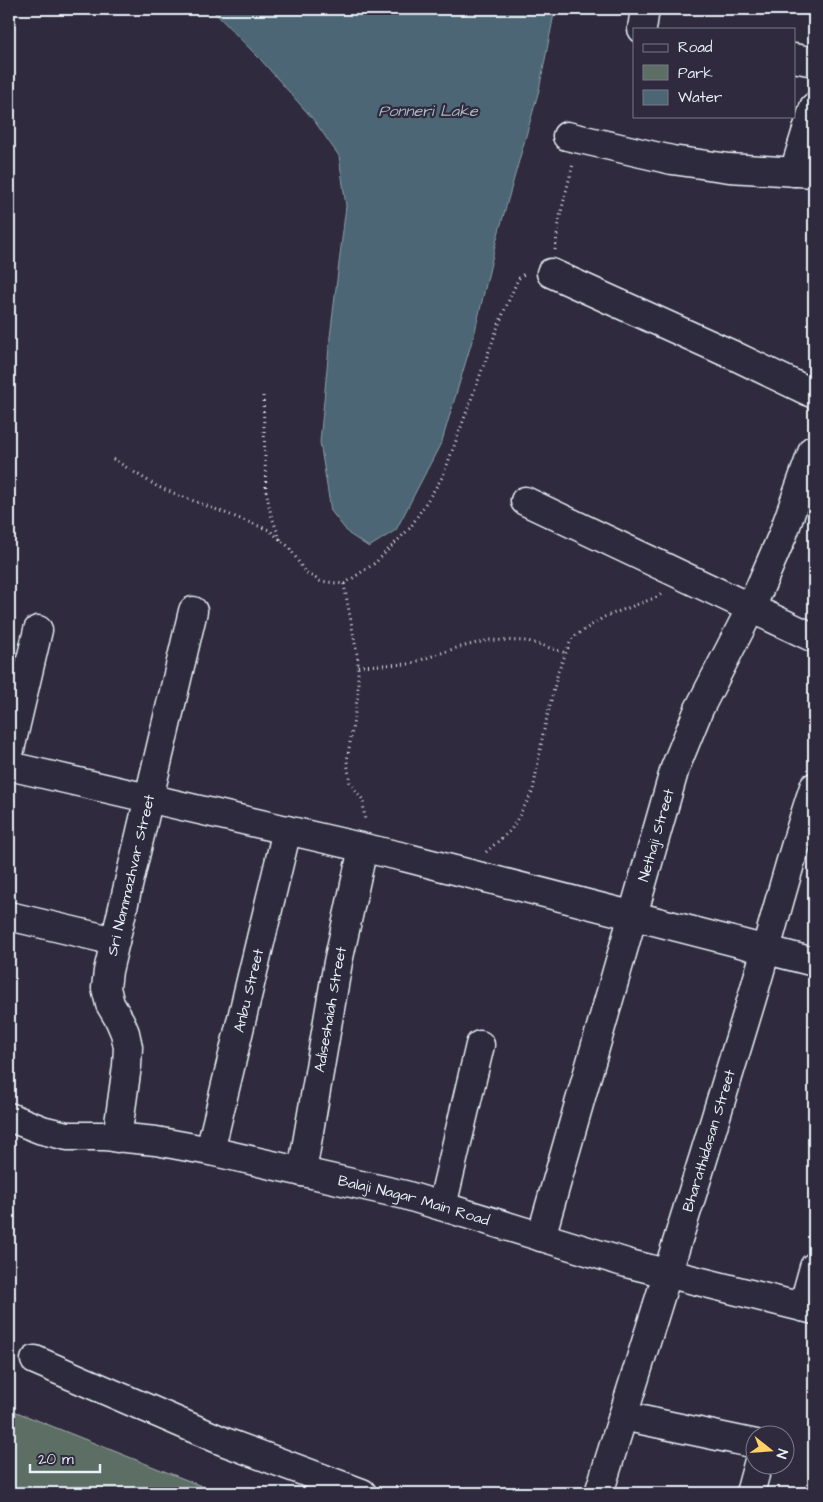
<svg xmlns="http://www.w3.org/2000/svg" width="823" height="1502" viewBox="0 0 823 1502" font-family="'Architects Daughter',sans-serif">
<rect width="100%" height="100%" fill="#2f2a3d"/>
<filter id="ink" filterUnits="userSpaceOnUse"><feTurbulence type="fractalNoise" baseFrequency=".02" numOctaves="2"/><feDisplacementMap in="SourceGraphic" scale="10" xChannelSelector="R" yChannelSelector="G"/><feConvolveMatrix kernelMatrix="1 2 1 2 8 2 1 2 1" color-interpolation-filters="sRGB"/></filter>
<g filter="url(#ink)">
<!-- green -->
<path fill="#5d6e65" stroke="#a2b0ae" d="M9 1409 219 1493H9Z"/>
<!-- water -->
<path fill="#4d6675" stroke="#8b9ea9" d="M211 9H555L539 90 496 242 475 331 442 441 396 530 369 547 349 534 331 511 320 442 330 337 346 206 339 156 313 119 261 60Z"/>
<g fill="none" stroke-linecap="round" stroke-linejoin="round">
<defs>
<g id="minor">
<path d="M642 29 645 9"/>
<path d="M794 58 814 62"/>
<path d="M567 136 672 160 729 168 814 173"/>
<path d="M794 172 814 107"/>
<path d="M551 273 735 356 814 394"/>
<path d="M525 501 814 638"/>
<path d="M9 754 38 630"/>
<path d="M9 766 404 857 814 962"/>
<path d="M9 916 115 941"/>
<path id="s1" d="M9 1117 42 1130 67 1136H105L156 1141 210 1151 405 1195 630 1264 814 1310"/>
<path id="s2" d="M117 1138 127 1066 128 1047 125 1033 120 1021 110 1004 106 988 108 971 193 611"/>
<path id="s3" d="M210 1151 287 830"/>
<path id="s4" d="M302 1172 338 962 363 848"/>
<path d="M442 1206 480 1045"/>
<path id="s5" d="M541 1237 675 768 699 709 751 608 783 534 813 450"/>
<path d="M803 1307 814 1267"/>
<path d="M35 1360 225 1442 362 1493"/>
<path d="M623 1416 756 1444"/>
<path id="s6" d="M599 1493C650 1332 700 1170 749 1008 771 935 789 860 814 787"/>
<path d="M750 1493 758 1464"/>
</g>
</defs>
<!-- minor casing -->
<use href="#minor" stroke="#e8f1f8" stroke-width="31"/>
<!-- path -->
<path stroke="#e8f1f8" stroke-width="3" stroke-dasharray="1 4" stroke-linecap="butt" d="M555 250 560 216 573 164
M263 396 266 490 271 515 281 541
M113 459 158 487 269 530 289 547 305 572 320 581 344 584 375 563 410 528 443 476 500 321 518 279 526 272
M344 584 358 659V694L347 761 350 782 363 800 365 822
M358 666 409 664 453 649 489 640 528 641 566 653
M486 852 511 830 533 791 543 734 558 672 572 638 604 617 657 597 663 593"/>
<!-- minor -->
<use href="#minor" stroke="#2f2a3d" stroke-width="28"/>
</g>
</g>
<g text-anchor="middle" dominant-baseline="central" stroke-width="4.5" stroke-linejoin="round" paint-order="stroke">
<!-- street labels -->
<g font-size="15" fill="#e8f1f8" stroke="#2f2a3d">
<text stroke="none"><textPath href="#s5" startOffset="418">Nethaji Street</textPath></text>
<text stroke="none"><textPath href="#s2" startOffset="271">Sri Nammazhvar Street</textPath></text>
<text stroke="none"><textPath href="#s3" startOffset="165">Anbu Street</textPath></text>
<text stroke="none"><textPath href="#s4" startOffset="165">Adiseshaiah Street</textPath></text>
<text stroke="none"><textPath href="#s6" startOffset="369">Bharathidasan Street</textPath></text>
<text stroke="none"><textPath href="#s1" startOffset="415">Balaji Nagar Main Road</textPath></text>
</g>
<!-- water labels -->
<g font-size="16" font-style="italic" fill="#aab9c4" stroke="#2f2a3d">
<text x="428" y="111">Ponneri Lake</text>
</g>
</g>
<!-- margin -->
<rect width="823" height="1502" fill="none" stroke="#2f2a3d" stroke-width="30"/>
<rect x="15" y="15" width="793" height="1472" fill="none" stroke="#e8f1f8" stroke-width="2" filter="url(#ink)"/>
<!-- legend -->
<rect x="633" y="28" width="162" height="90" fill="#2f2a3d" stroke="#797a88"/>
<rect x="643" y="44" width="25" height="8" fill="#2f2a3d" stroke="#797a88"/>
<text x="678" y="52" font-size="15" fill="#e8f1f8">Road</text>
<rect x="643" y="65" width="25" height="15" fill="#5d6e65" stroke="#797a88"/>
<text x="678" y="78" font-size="15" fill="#e8f1f8">Park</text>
<rect x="643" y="90" width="25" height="15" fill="#4d6675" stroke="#797a88"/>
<text x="678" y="102" font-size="15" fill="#e8f1f8">Water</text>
<!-- north arrow -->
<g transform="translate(770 1450) rotate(107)"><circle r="24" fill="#2f2a3d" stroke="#797a88"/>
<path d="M0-4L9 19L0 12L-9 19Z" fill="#ffd166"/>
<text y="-8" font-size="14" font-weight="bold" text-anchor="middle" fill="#e8f1f8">N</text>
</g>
<!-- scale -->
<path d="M30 1464v8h70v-8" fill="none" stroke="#e8f1f8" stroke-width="2.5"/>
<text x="38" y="1464" font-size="15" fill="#e8f1f8" stroke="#2f2a3d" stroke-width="4" paint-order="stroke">20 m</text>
</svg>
